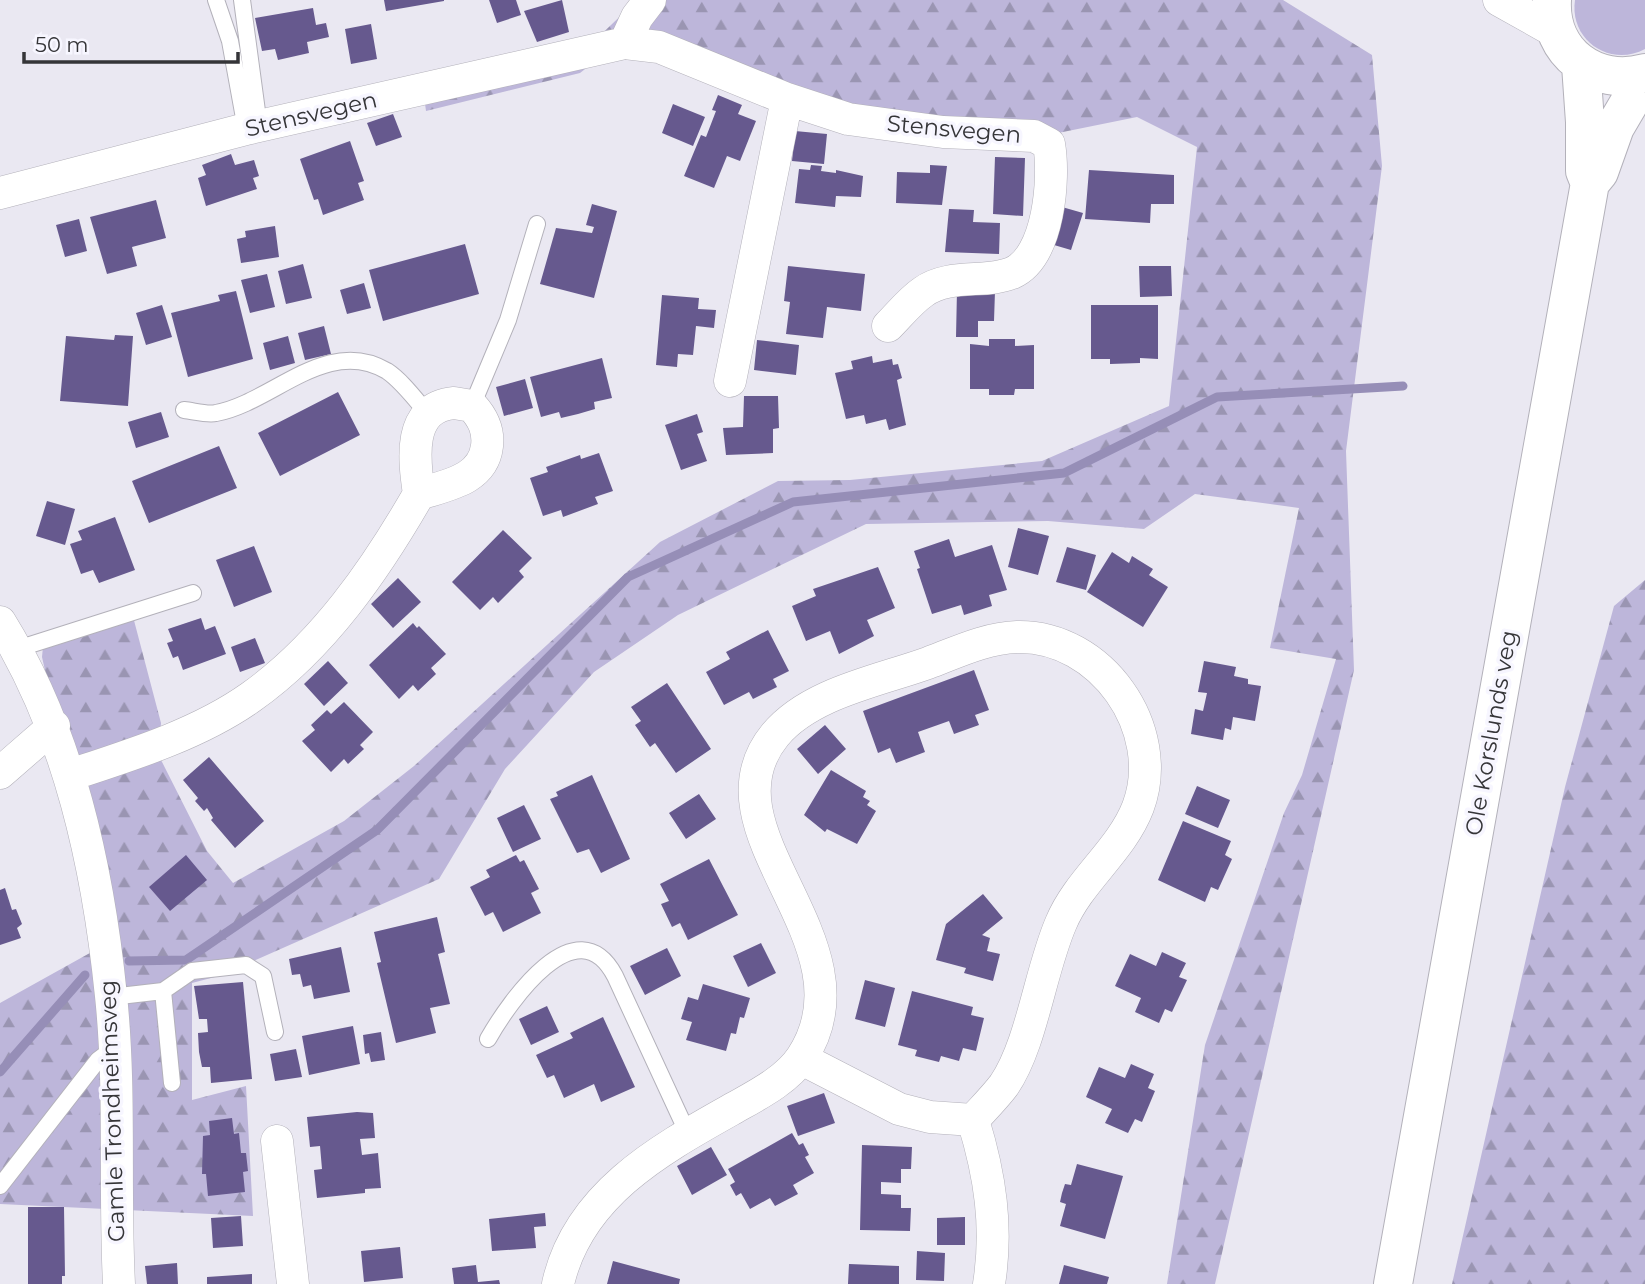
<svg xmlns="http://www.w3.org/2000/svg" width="1645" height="1284" viewBox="0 0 1645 1284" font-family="Montserrat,sans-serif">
<defs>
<pattern id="forest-firs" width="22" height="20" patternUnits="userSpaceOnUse" patternTransform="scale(1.75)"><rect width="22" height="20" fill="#bdb6da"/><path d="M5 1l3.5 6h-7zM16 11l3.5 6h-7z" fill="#9a95b2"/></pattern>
</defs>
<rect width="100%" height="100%" fill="#eae8f2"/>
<!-- grass -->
<path fill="#bdb6da" d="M1575 0H1645V49C1610 68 1569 40 1575 0Z"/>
<!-- forest -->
<path fill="url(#forest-firs)" d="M637 0H1283L1372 55 1382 166 1346 451 1354 670 1215 1284H1167L1205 1045 1284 813 1302 775 1336 659 1270 648 1299 508 1195 494 1144 529 1048 521 866 524 678 615 594 672 505 769 439 879 249 963V968L192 983V1100L246 1086 253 1216 0 1204V1003L106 944 42 657 44 636 131 609 161 723 159 756 207 851 233 883 344 821 414 766 660 542 778 481 850 480 1042 461 1169 406 1197 147 1137 117 1004 144 879 118 621 41 580 73 426 111 423 89 585 50Z
M1645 580V1284H1452L1565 787 1614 606Z"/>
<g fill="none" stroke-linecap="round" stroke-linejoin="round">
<!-- stream -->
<path stroke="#968eb7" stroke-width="9" d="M129 961 186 960 377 830 628 577 793 502 1064 473 1217 397 1403 386
M0 1072 85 975"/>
</g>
<!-- building -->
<path fill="#66598e" d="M384 0H444V1L386 11Z
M489 0H516L521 15 497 23Z
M562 0 569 32 537 42 524 11Z
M313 8 316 25 326 23 329 37 307 42 309 53 278 60 275 49 262 51 255 18Z
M371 24 377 59 351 64 345 29Z
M718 95 742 105 738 114 756 121 740 161 727 156 714 188 684 176 701 135 706 137 716 111 712 110Z
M673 104 705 117 693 146 662 133Z
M393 114 402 137 376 146 367 123Z
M795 131 827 134 824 164 792 161Z
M350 141 364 181 358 183 364 200 323 215 318 199 314 200 300 159Z
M231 154 235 165 254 160 259 176 253 178 257 189 206 206 198 178 206 175 202 165Z
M995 157 1025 158 1023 216 993 214Z
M811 165 822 166 821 171 836 173V170L863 176 861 197 836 196 835 207 795 203 799 169 810 170Z
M930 165 947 166 942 205 896 203 897 172 930 173Z
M1089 170 1174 175V204H1151L1150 223 1085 219Z
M156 200 166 238 132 247 137 266 107 274 90 217Z
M592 204 617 211 594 298 540 284 556 228 592 233 594 227 586 225Z
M1062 207 1083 213 1071 250 1054 245Z
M949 209 974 210 973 222 1000 223 999 254 945 252Z
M79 219 87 251 65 257 56 225Z
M275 226 279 257 241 263 237 239 246 237 245 231Z
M465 244 479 294 383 321 369 270Z
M303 264 312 298 286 304 278 271Z
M788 266 865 274 861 311 827 307 823 338 786 334 790 302 784 301Z
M1139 266H1171L1172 296 1140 297Z
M267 274 275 307 250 313 241 280Z
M364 283 371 308 347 314 340 290Z
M957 290 995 291 994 321H978V337H956Z
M236 291 253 359 188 377 171 313 220 301 218 295Z
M662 295 699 298 698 309 716 310 714 328 696 326 693 355 678 354 677 367 656 365Z
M162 305 172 337 146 345 136 313Z
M1091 305H1158V359L1140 358V363L1110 364V359H1091Z
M324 326 331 354 305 360 298 333Z
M115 335 133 336 128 406 60 401 66 336 114 340Z
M288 336 295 363 270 370 263 343Z
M989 339H1015V346L1034 345V389H1015L1014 395H989V389H970V344L989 346Z
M757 340 799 345 796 375 754 370Z
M872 356 873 363 892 359 893 365 898 364 902 378 897 380 906 425 889 430 886 419 866 424 864 415 846 419 835 373 853 369 851 361Z
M602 358 612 398 594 402 595 409 578 414 561 418 559 412 541 417 530 377Z
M525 379 533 408 504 416 496 387Z
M338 392 360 435 280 476 258 433Z
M744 396H778L779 428 773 429V453L726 455 723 428 743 427Z
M161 412 169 437 136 448 128 422Z
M697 414 703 432 697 434 707 461 681 470 665 425Z
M219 446 237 488 149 523 132 481Z
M599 453 613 491 595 497 598 504 563 517 561 510 543 516 530 478 548 472 546 467 580 455 581 459Z
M47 501 75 509 65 545 36 536Z
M115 517 135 570 99 583 93 570 81 574 70 544 82 540 78 531Z
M1018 528 1049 536 1038 575 1008 567Z
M503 530 532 558 519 571 524 577 498 603 493 597 480 610 452 582Z
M949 539 955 557 992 545 1007 590 989 595 992 606 964 615 961 605 932 614 917 569 920 568 914 551Z
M254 546 272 592 234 607 216 560Z
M1067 547 1096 555 1086 590 1056 582Z
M1112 552 1129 563 1132 556 1153 569 1149 575 1168 587 1143 627 1087 592Z
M878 567 895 608 867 620 874 636 839 654 830 631 806 641 792 606 816 596 813 589Z
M398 578 421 602 393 628 371 604Z
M201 618 205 630 215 626 226 654 183 670 178 656 173 658 167 643 173 641 168 629Z
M413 623 417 628 419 626 446 654 431 668 436 674 418 691 413 685 399 699 369 665Z
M768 630 789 671 773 679 777 687 753 699 749 692 724 705 706 672 730 659 726 652Z
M255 638 265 663 240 672 231 647Z
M328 661 348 683 324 706 304 684Z
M1204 661 1236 667 1234 676 1248 679V684L1261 686 1255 721 1233 717 1231 730 1225 728 1223 740 1191 734 1195 709 1203 711 1207 693 1198 692Z
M974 670 989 710 975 715 979 725 954 734 949 721 918 732 925 752 896 763 890 748 878 753 863 711Z
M667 683 711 749 676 773 655 743 650 747 635 725 641 721 631 707Z
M344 702 373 732 360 745 364 749 348 764 344 759 331 772 302 741 315 730 311 725 327 710 331 714Z
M825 725 846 749 818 774 797 749Z
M209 757 264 821 235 848 211 820 213 818 207 808 204 811 195 801 198 798 183 780Z
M831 770 866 791 863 797 870 801 867 805 876 811 857 844 827 829 825 832 804 815Z
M592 775 630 859 601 873 589 849 577 853 550 799 558 796 556 792Z
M1197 786 1230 800 1218 828 1185 814Z
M699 794 716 819 686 839 669 813Z
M524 805 541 839 513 852 497 818Z
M1183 821 1231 841 1225 855 1232 859 1218 890 1211 887 1205 902 1158 880Z
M186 855 207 880 170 911 149 887Z
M516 855 520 862 524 860 539 889 531 893 541 913 503 932 493 912 485 916 470 887 490 877 486 870Z
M709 859 738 915 688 940 680 923 672 927 661 904 669 901 660 884Z
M5 888 12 910 16 909 22 924 17 928 21 938 0 945V890Z
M983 894 1003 918 982 935 990 938 987 951 1000 954 993 981 964 973 966 968 936 960 946 924Z
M437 917 445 952 438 954 450 1004 430 1008 436 1033 396 1043 377 963 381 962 374 932Z
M761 943 776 973 748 987 733 956Z
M341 947 350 992 314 999 311 985 303 987 300 974 292 975 289 959Z
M667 948 681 976 645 995 630 966Z
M1162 952 1186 963 1179 977 1187 980 1172 1012 1165 1009 1159 1023 1135 1012 1141 998 1115 986 1130 954 1156 966Z
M865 980 895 988 885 1027 855 1019Z
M243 982 252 1079 211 1083 210 1067H202L199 1052 198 1033 208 1032 207 1019H199L194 986Z
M703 984 750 998 744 1018 740 1017 736 1034 731 1033 726 1051 686 1040 692 1022 681 1019 688 997 698 1000Z
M912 991 973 1007 971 1015 984 1018 976 1051 963 1048 959 1061 941 1056 939 1062 915 1056 917 1050 898 1045Z
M547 1006 559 1032 531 1045 519 1019Z
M603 1017 635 1087 601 1102 594 1084 564 1098 554 1075 547 1078 536 1055 573 1038 570 1033Z
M353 1026 360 1064 309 1075 302 1036Z
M381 1032 385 1060 371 1062 369 1053 365 1054 363 1035Z
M296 1049 302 1077 275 1081 270 1054Z
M1131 1064 1154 1074 1148 1088 1155 1091 1142 1122 1135 1119 1128 1133 1105 1123 1112 1109 1086 1097 1099 1067 1125 1078Z
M824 1093 835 1123 798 1136 787 1106Z
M357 1112 373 1113 375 1138 360 1139 362 1155 378 1153 381 1188 365 1189V1193L317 1198 314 1170 322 1169 320 1146 310 1147 307 1117Z
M232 1118 234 1134 239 1133 241 1153H246L248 1171 243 1172 245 1192 208 1196 206 1174H202L203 1136 210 1135 209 1121Z
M792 1133 799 1145 803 1143 809 1155 805 1157 814 1173 793 1185 798 1194 775 1206 770 1198 750 1209 741 1193 736 1196 730 1185 735 1182 728 1169Z
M862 1145 912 1147 911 1169H901V1183L881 1182V1194L901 1195V1208H911L910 1231 860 1230Z
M711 1147 727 1175 692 1195 677 1166Z
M1077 1164 1123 1176 1105 1239 1060 1226 1066 1204 1060 1202 1062 1193 1065 1184 1071 1185Z
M28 1207H64L65 1276H62V1284H28Z
M545 1213 546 1226 534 1227 536 1248 492 1251 489 1219Z
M241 1216 243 1246 213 1248 211 1218Z
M965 1217V1245H937V1218Z
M400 1247 403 1278 364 1282 361 1251Z
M917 1251 945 1253 944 1281 916 1280Z
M613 1261 680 1279 679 1284H607Z
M177 1263 178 1284H147L145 1266Z
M849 1264 899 1266V1284H848Z
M476 1265 478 1282 499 1280 500 1284H454L452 1268Z
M1064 1265 1109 1277 1107 1284H1059Z
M252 1274V1284H207V1277Z"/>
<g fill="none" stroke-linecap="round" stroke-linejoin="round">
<defs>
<path id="service" d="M216 0 230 41 246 129
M242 0 259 126
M472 406 508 320 537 224
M184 410C194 411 207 415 216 413 272 403 327 335 387 371 402 381 416 400 428 414
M17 649 193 593
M163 991 172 1083
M111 997 163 991 192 971 246 965 263 976 275 1032
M488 1039C509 1002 577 904 615 976L688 1134
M0 1186 98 1060 114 1048"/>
<path id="minor" d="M1499 0 1556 32
M625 43 637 17 650 0
M0 193 246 129 625 43 659 47 787 99 848 119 943 132 1034 136 1049 144C1055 178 1049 257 1012 273 986 284 949 273 923 292 910 301 899 315 888 326
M730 381 787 99
M454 403 472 406C483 418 489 430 487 446 483 480 447 485 419 494 414 460 407 407 454 403Z
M0 622C69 733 98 867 111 996 121 1091 114 1189 119 1284
M0 773 54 726
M70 775C131 755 199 734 251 697 323 646 376 569 419 494
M802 1059 899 1109 930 1117 973 1120
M277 1141 293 1284
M558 1284C578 1194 661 1149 734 1108 757 1095 787 1080 802 1057 877 942 696 831 775 735 810 693 878 681 928 663 957 652 986 638 1017 637 1101 635 1167 729 1138 807 1121 851 1079 880 1061 923 1040 971 1032 1044 1004 1085 995 1097 983 1109 973 1120 990 1175 998 1227 989 1284"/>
<path id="tertiary" d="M1552 0C1549 53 1595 87 1645 73
M1581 65 1585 122V171L1589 181
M1393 1284 1590 183 1599 172 1615 127 1645 76"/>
</defs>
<!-- service casing -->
<use href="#service" stroke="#b3b1ba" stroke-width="18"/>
<!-- minor casing -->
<use href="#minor" stroke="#b3b1ba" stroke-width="33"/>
<!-- tertiary casing -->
<use href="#tertiary" stroke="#b3b1ba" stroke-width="40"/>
<!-- service -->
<use href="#service" stroke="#fff" stroke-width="16"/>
<!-- minor -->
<use href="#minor" stroke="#fff" stroke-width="32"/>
<!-- tertiary -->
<use href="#tertiary" stroke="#fff" stroke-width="38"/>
</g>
<g text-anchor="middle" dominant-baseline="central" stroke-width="7" stroke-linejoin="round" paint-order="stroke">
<!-- street labels -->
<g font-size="23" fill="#353538" stroke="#f7f6ff">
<text transform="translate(311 114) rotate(-13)">Stensvegen</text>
<text transform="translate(954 129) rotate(5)">Stensvegen</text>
<text transform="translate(1491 733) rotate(-80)">Ole Korslunds veg</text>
<text transform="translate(112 1111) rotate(-92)">Gamle Trondheimsveg</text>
</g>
</g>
<!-- scale -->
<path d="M24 52v10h214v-10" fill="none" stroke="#353538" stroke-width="3.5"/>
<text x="35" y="52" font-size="21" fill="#353538" stroke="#f7f6ff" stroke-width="5" paint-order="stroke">50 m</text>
</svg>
